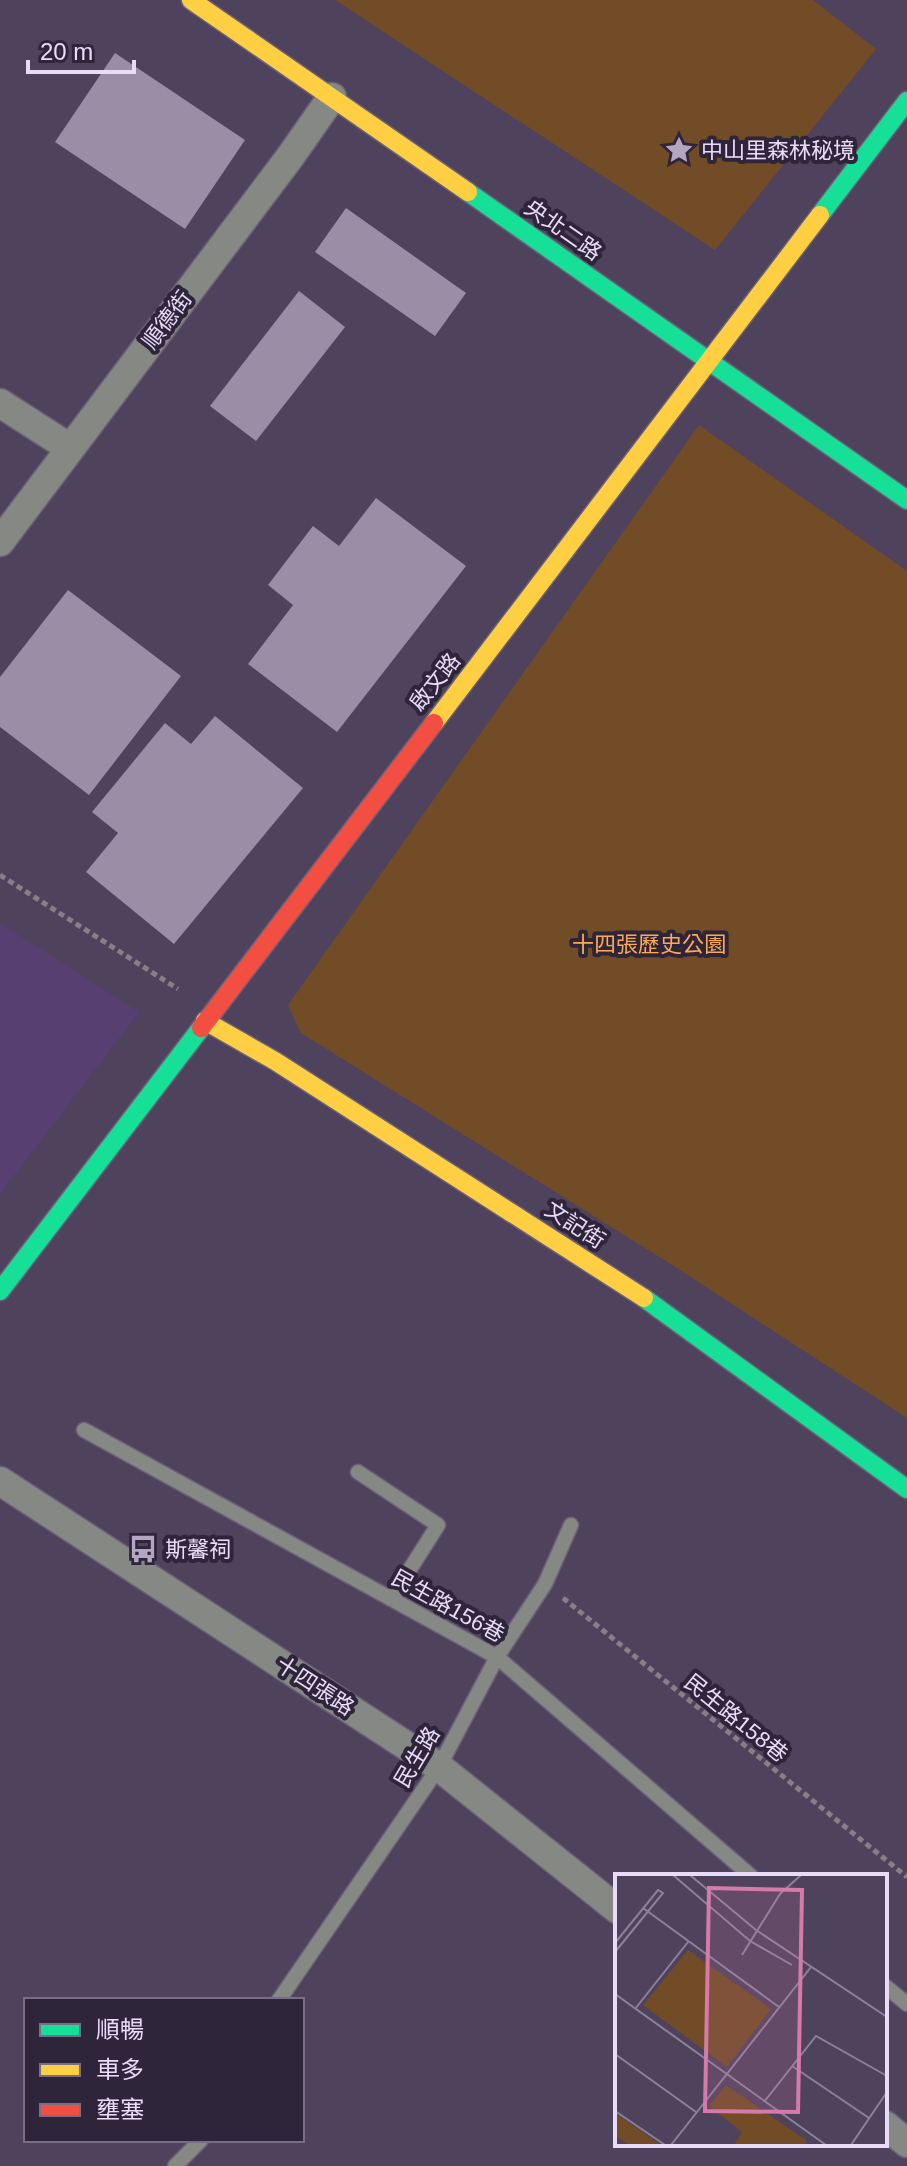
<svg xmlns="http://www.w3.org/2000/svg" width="907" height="2166" viewBox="0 0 907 2166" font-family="Helvetica,'Noto Sans TC',sans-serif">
<rect width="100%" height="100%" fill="#4f425c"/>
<!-- built -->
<path fill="#583f71" d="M0 923 139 1012 0 1194Z"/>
<!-- green -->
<path fill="#724c27" d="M335 0H813L876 49 715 250Z
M699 425 907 571V1418L669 1263 301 1033 288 1005Z"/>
<!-- building -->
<path fill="#998ea5" d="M115 53 245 140 185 229 55 142Z
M346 208 466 293 435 336 315 252Z
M299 291 345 327 256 441 210 406Z
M376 498 466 566 337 732 248 664 293 605 268 585 313 526 339 546Z
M68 590 181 676 89 795 0 727V677Z
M215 716 303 788 174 944 86 872 118 833 92 812 165 723 191 744Z"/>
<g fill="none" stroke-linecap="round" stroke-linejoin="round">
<defs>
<path id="lane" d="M84 1430 497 1657 751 1876
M358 1472 438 1525 391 1599
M885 1986 907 2004
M279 2000 439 1767 497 1657 545 1584 571 1525
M175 2166 201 2140"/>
<path id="street" d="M0 403 70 448
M0 542 290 157 332 97
M0 1481 439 1767 617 1909
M885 2125 907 2143"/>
<path id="fast" d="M468 192 907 500
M820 215 907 101
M0 1291 201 1028
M644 1298 907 1489"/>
<path id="slow" d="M191 0 468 192
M434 723 820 215
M205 1021 275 1061 644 1298"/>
<path id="jam" d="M201 1028 434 723"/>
</defs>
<!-- lane casing -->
<use href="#lane" stroke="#6b6077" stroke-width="17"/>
<!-- street casing -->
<use href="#street" stroke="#6b6077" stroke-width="31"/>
<!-- fast casing -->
<use href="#fast" stroke="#6b6077" stroke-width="21"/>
<!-- slow casing -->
<use href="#slow" stroke="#6b6077" stroke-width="21"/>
<!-- jam casing -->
<use href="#jam" stroke="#6b6077" stroke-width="21"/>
<!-- path -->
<path stroke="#848086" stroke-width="5" stroke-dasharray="6 4" stroke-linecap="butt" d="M0 875 178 989
M563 1598 907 1877"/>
<!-- lane -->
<use href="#lane" stroke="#868884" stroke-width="14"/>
<!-- street -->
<use href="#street" stroke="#868884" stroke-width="28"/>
<!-- fast -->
<use href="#fast" stroke="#16e098" stroke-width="18"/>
<!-- slow -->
<use href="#slow" stroke="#ffcf43" stroke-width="18"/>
<!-- jam -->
<use href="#jam" stroke="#f24e42" stroke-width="18"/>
</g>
<!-- icons -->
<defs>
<symbol id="sight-bare" viewBox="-9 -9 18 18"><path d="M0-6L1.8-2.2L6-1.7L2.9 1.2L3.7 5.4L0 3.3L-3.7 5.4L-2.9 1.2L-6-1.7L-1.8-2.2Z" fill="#b3a6c2" stroke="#2f253b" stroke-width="2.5" paint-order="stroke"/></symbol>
<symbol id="bus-bare" viewBox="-9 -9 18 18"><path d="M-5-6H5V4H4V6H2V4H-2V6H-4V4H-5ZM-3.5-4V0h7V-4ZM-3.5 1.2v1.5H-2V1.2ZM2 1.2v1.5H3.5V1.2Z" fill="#b3a6c2" stroke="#2f253b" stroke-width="2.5" paint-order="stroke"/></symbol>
</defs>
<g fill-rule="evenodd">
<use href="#sight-bare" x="659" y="130" width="40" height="40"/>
<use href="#bus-bare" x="123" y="1529" width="40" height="40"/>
</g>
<g text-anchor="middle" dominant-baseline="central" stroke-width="8" stroke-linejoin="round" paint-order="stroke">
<!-- poi labels -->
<g font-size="22" fill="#e9dcf9" stroke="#2f253b" text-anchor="start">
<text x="701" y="150">中山里森林秘境</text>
<text x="165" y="1549">斯馨祠</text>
</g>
<!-- street labels -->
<g font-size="22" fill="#e9dcf9" stroke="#2f253b">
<text transform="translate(563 230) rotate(35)">央北二路</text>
<text transform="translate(167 320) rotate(-53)">順德街</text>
<text transform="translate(435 682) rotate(-52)">啟文路</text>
<text transform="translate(575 1225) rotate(33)">文記街</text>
<text transform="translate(448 1606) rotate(29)">民生路156巷</text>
<text transform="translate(315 1686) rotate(33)">十四張路</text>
<text transform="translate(736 1718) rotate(39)">民生路158巷</text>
<text transform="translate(417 1757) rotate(-59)">民生路</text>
</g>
<!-- park labels -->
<g font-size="22" fill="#fdaa51" stroke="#2f253b">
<text x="649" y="944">十四張歷史公園</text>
</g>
</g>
<!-- overview -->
<g transform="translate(615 1874)">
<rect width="272" height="272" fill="#4f425c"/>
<path d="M73 76 156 135 112 193 28 131ZM111 211 191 266V271H119L127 258 94 232ZM0 239 46 271H14L0 262Z" fill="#724c27"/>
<path fill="none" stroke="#8d809b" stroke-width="2" d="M58 1 135 67 177 91M75 1 141 56 272 143M28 34 164 133M0 69 43 16 48 19 0 78M127 81 165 20 186 1M0 120 211 271M20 135 73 68M0 180 81 238M177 192 254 244M149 228 201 162 272 202M0 237 50 271M56 271 196 93M236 271 272 218"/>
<path fill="#d67aaa" fill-opacity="0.15" stroke="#d67aaa" stroke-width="4" d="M94 14 187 16 183 238 90 237Z"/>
<rect width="272" height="272" fill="none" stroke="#e9dcf9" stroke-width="4"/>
</g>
<!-- legend -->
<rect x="24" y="1998" width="280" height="144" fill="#2f253b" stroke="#796e87" stroke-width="2"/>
<rect x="40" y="2024" width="40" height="12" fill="#16e098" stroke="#796e87" stroke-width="2"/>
<text x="96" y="2038" font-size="24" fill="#e9dcf9">順暢</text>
<rect x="40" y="2064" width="40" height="12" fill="#ffcf43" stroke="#796e87" stroke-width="2"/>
<text x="96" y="2078" font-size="24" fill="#e9dcf9">車多</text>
<rect x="40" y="2104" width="40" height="12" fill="#f24e42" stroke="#796e87" stroke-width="2"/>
<text x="96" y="2118" font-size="24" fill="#e9dcf9">壅塞</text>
<!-- scale -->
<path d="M28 60v12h106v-12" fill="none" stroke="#e9dcf9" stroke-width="4"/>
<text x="40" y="60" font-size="24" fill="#e9dcf9" stroke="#2f253b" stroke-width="6" paint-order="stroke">20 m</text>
</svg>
